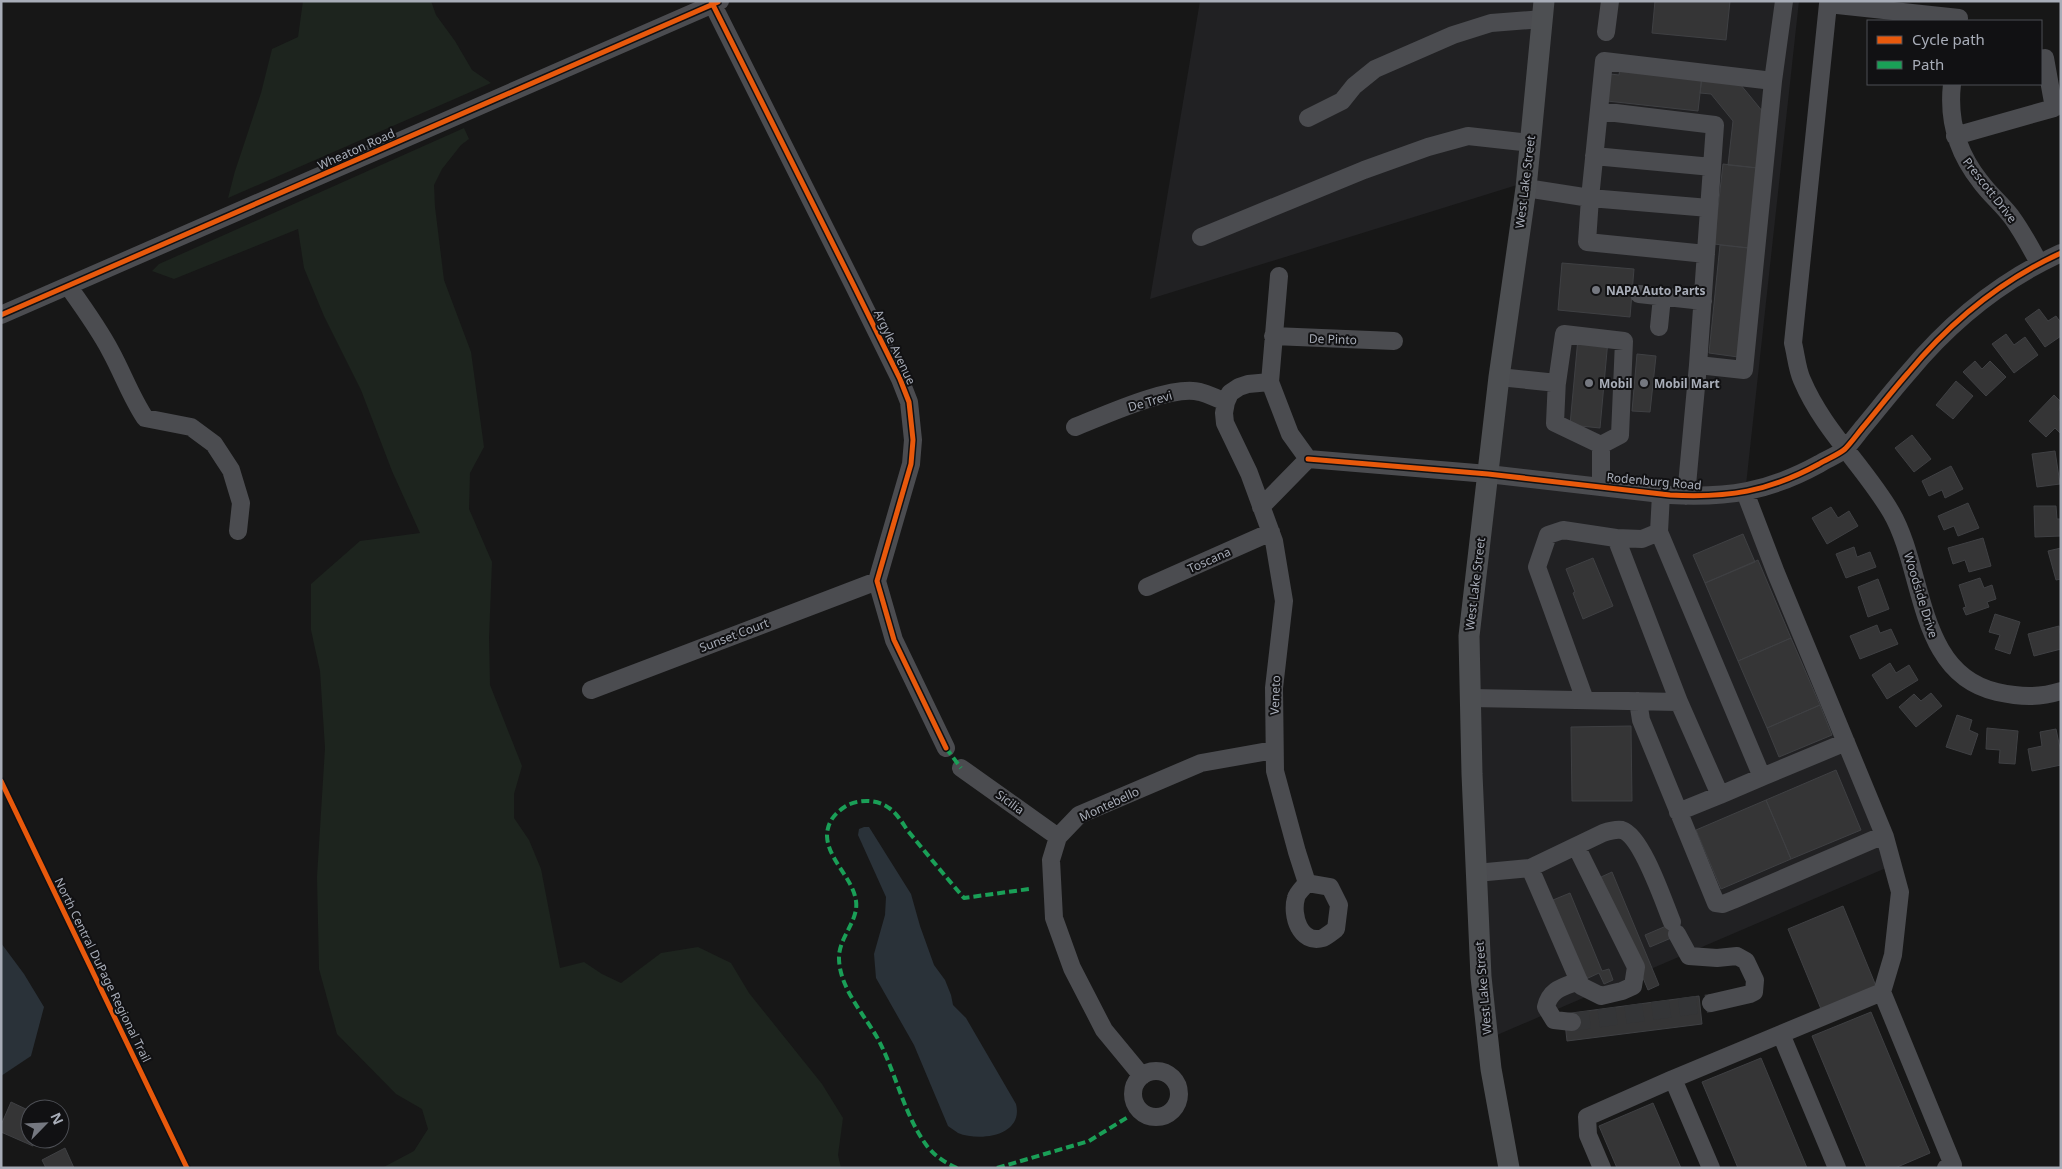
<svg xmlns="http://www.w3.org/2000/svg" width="2062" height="1169" viewBox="0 0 2062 1169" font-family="'Noto Sans',sans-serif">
<rect width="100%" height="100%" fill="#171717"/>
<!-- built -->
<path fill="#212123" d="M1200 1H1537L1517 185 1150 299Z
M1548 1H1799L1746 485 1700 493 1493 470Z
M1493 481 1753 496 1900 862 1490 1038 1475 639Z"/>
<!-- green -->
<path fill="#1d241e" d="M303 1H431L436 15 455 41 472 70 491 83 228 198 235 171 261 93 272 49 298 37Z
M464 128 469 139 461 145 442 169 434 185 435 207 444 280 471 352 484 447 470 473 469 509 492 562 489 638 490 685 522 766 514 794V818L529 840 541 869 560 968 584 962 602 974 621 983 661 953 698 947 731 963 749 993 822 1084 843 1118 838 1155 841 1168H382L414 1151 428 1129 422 1109 396 1094 337 1034 319 969 317 877 325 748 320 671 311 630V584L360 541 420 533 392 471 361 390 324 316 304 268 298 229 174 279 152 271 159 264Z"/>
<!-- water -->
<path fill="#2a3239" d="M864 827H869L911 894 920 926 934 965 945 980 951 995 953 1005 966 1018 1016 1104C1024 1136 980 1142 958 1133 955 1131 951 1128 948 1126L914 1045 876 978 874 954 885 915 886 897 858 835 859 829Z
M1 943 24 974 44 1007 31 1056 1 1076Z"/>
<!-- building -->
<path fill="#353536" stroke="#3f4043" d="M1655 1H1730L1726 40 1652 33Z
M1620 68 1702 76 1698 111 1607 101 1610 74 1619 75Z
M1702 76 1736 79 1763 112 1758 168 1728 165 1733 121 1711 94 1700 93Z
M1723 164 1758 168 1749 248 1714 244Z
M1720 245 1749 248 1738 357 1709 353Z
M1562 263 1634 269 1630 317 1558 310Z
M2039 309 2048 321 2056 316 2061 323V336L2045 347 2025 319Z
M2006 334 2014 345 2025 337 2038 355 2014 373 1992 344Z
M1578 338 1608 340 1600 428 1570 425Z
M1637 354 1656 356 1650 412 1632 411Z
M1975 361 1982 369 1990 361 2006 377 1986 396 1963 372Z
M1956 381 1973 396 1953 419 1936 405Z
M2054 395 2061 402 2059 410 2061 411V434L2055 428 2046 437 2029 421Z
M1912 435 1931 459 1914 472 1895 448Z
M2055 451 2060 484 2037 487 2032 454Z
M1951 466 1963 489 1945 498 1942 490 1929 496 1922 481Z
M1968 503 1979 528 1958 536 1954 526 1944 530 1938 516Z
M2034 506H2056L2057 519H2061V536L2035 537Z
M1831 507 1838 518 1849 511 1858 526 1827 544 1812 518Z
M1743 534 1755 562 1705 583 1693 555Z
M1983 538 1991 566 1969 572 1965 560 1953 564 1948 548Z
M1854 547 1857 557 1870 552 1876 567 1846 578 1836 554Z
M2061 548V579L2056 580 2048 551Z
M1593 558 1613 606 1583 619 1573 593 1575 592 1566 569Z
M1758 560 1791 638 1738 661 1705 583Z
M1980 578 1984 588 1992 585 1996 599 1987 602 1989 607 1966 615 1963 608 1966 607 1959 585Z
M1878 579 1889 609 1868 617 1858 587Z
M1995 614 2020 622 2010 654 1995 649 2000 635 1989 632Z
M1877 625 1880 633 1891 629 1898 644 1860 659 1850 636Z
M2059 626 2061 649 2034 656 2028 634Z
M1791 638 1820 705 1767 728 1738 661Z
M1890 663 1896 673 1909 665 1918 680 1887 699 1872 675Z
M1931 693 1942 706 1916 727 1899 707 1914 694 1921 701Z
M1820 705 1832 735 1779 757 1767 728Z
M1957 715 1972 720 1969 730 1978 734 1971 755 1946 747Z
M1631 726 1632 801H1572L1571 727Z
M1987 728 2018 731 2015 764 1999 763 2000 750 1986 749Z
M2056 729 2061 753V765L2032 771 2028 749 2042 746 2040 732Z
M1836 770 1861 830 1791 859 1766 800Z
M1766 800 1791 859 1721 889 1696 830Z
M1612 872 1659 985 1648 990 1601 877Z
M1570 893 1602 971 1609 969 1613 980 1604 984 1599 973 1586 979 1553 900Z
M1843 906 1876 986 1821 1009 1788 929Z
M1678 921 1683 933 1650 947 1645 935Z
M1699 996 1702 1024 1567 1041 1564 1014Z
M1871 1012 1930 1153 1895 1168H1867L1812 1036Z
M1761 1058 1807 1168H1738L1702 1082Z
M11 1102 30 1111V1139H35L33 1146 1 1132V1125Z
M1653 1103 1681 1168H1617L1599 1126Z
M65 1148 74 1168H46L42 1160Z"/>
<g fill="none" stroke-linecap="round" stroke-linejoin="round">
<!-- minor-tunnel -->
<path stroke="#343537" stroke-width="18" stroke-dasharray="18 9" stroke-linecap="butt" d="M1572 1022 1711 1003"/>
<!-- minor -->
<path stroke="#4b4c50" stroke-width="18" d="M711 1 853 284 900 379 909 402 913 440 911 464 877 581 894 640 946 748
M1959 18 1828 4 1793 343C1796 355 1797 369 1802 380 1823 430 1864 466 1891 512 1925 570 1916 674 1997 692 2020 697 2039 698 2061 691
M1606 32 1610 1
M1773 81 1784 1
M1952 84C1948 120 1957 152 1980 181 1990 195 2004 206 2013 219 2023 233 2031 248 2039 263
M1599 111 1715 125 1698 365
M1308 118 1342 101 1354 86 1375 69 1453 35 1491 23 1543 19
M1955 136 2054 108 2045 58 2041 59
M1594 156 1712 167
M1526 188 1590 198 1604 61 1773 81 1744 370 1698 365 1686 496
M1201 237 1364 170 1428 147 1468 136 1530 143
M1706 254 1587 242 1590 198 1709 208
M1279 276 1270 382 1248 384 1239 387 1230 393 1226 402 1224 413 1225 423 1249 473 1274 541 1284 601 1274 688 1275 771 1297 852 1307 883C1304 887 1297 893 1296 898 1291 915 1300 945 1323 938 1327 936 1332 932 1336 929L1339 905 1330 887 1307 883
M68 286C83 307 99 329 111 352 123 374 131 397 145 418L191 427 214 444 231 470 241 503 238 531
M1639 294 1703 301
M1 315 720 1
M1659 327 1662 297
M1273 336 1394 341
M1499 377 1557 383 1564 334 1624 341 1620 435 1601 445V487
M1557 379 1555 423 1601 445
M1270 382 1290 434 1308 459
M1075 427C1103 416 1172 384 1200 392 1209 394 1217 399 1226 402
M1308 459 1488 474 1670 495C1728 498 1768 492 1819 464 1827 459 1838 455 1845 449 1852 442 1858 433 1864 426 1879 408 1893 390 1908 373 1950 322 2000 281 2061 253
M1745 492 1776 573 1885 837 1900 892 1893 955 1882 992
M1661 494 1659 532 1762 777 1846 742
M1261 507 1308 459
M1659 532 1642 539 1616 538 1679 702
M1147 587 1271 532
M591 690 877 581
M1471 698 1679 702 1720 795 1762 777
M1585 700 1537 567 1548 535 1563 530 1616 538
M1638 701 1641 720 1716 903 1723 904 1733 900 1884 835
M961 768 1058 837
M1678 812 1720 795
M1530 868 1581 986 1601 996 1622 991 1633 986 1636 967 1576 846
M1476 873 1530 868 1603 833C1609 831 1616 829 1622 830 1642 836 1664 903 1672 922
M1677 934 1689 956 1717 958 1737 956 1746 961 1755 980 1754 992 1750 994 1711 1003
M1572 1022 1554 1020 1546 1007C1550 989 1563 987 1579 981
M1781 1034 1837 1168
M1133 1094a23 23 0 1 1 46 0a23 23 0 1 1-46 0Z
M1142 1076 1104 1030 1072 968 1054 918 1051 860 1058 837 1079 815 1201 763 1274 750
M1673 1079 1882 992 1953 1165 1946 1168
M1602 1168 1588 1135 1587 1117 1673 1079 1711 1168"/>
<!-- major -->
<path stroke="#4d4f52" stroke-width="21" d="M1509 1168 1491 1069 1481 977 1472 774 1469 636 1499 377 1526 188 1544 1"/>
<!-- quiet -->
<path stroke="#1a9f57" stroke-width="4" stroke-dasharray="8 4" stroke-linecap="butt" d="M946 748 961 768
M957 1168C944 1162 936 1157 927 1146 904 1115 896 1073 878 1039 864 1014 840 989 839 959 838 938 859 921 856 901 853 878 828 860 827 836 827 822 835 813 846 806 858 799 878 799 889 808 897 813 903 824 908 831 927 854 945 876 964 898L1029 889
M997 1168 1089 1141 1128 1117"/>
<defs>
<path id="cycleway" d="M711 1 853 284 900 379 909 402 913 440 911 464 877 581 894 640 946 748
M1 315 718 2
M1308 459 1488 474 1670 495C1728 498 1768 492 1819 464 1827 459 1838 455 1845 449 1852 442 1858 433 1864 426 1879 408 1893 390 1908 373 1950 322 2000 281 2061 253
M1 781 187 1168"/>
</defs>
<!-- cycleway casing -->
<use href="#cycleway" stroke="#111113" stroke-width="8"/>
<!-- cycleway -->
<use href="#cycleway" stroke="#e8590c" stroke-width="5"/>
</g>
<!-- markers -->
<g fill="#757880" stroke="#111113" stroke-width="2">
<circle cx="1596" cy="290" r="5"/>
<circle cx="1589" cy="383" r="5"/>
<circle cx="1644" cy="383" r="5"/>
</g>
<g text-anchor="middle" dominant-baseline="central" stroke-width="4" stroke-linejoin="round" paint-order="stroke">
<!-- street labels -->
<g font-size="12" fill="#a8adb8" stroke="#111113">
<text transform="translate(356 149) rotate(-24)">Wheaton Road</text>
<text transform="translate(1525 182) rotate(-83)">West Lake Street</text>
<text transform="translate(1990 190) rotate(52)">Prescott Drive</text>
<text transform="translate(1333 339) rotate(2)">De Pinto</text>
<text transform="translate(895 347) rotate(65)">Argyle Avenue</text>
<text transform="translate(1150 401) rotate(-16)">De Trevi</text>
<text transform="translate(1654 481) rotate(5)">Rodenburg Road</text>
<text transform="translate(1209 560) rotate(-24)">Toscana</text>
<text transform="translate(1475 584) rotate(-83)">West Lake Street</text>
<text transform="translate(1921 595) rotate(73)">Woodside Drive</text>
<text transform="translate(734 635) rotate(-21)">Sunset Court</text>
<text transform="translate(1275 695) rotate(-88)">Veneto</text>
<text transform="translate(1010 802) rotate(36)">Sicilia</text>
<text transform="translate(1109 804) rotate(-25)">Montebello</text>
<text transform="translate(103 970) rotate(64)">North Central DuPage Regional Trail</text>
<text transform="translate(1483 988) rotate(-95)">West Lake Street</text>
</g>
<!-- poi labels -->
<g font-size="12" font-weight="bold" fill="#a8adb8" stroke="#111113" text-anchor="start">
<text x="1606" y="290">NAPA Auto Parts</text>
<text x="1599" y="383">Mobil</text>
<text x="1654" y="383">Mobil Mart</text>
</g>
</g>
<!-- border -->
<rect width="2062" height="1169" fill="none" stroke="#a8adb8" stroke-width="5"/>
<!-- legend -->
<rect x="1867" y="20" width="175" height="65" fill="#111113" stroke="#4d4f55"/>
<rect x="1877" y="36" width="25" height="8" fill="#e8590c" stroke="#4d4f55"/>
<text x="1912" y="45" font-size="15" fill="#a8adb8">Cycle path</text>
<rect x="1877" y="61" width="25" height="8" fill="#1a9f57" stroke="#4d4f55"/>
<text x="1912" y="70" font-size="15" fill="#a8adb8">Path</text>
<!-- north arrow -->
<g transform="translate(45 1124) rotate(66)"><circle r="24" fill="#111113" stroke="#4d4f55"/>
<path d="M0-4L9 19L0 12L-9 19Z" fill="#757880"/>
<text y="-8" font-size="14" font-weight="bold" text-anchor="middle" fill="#a8adb8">N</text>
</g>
</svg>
